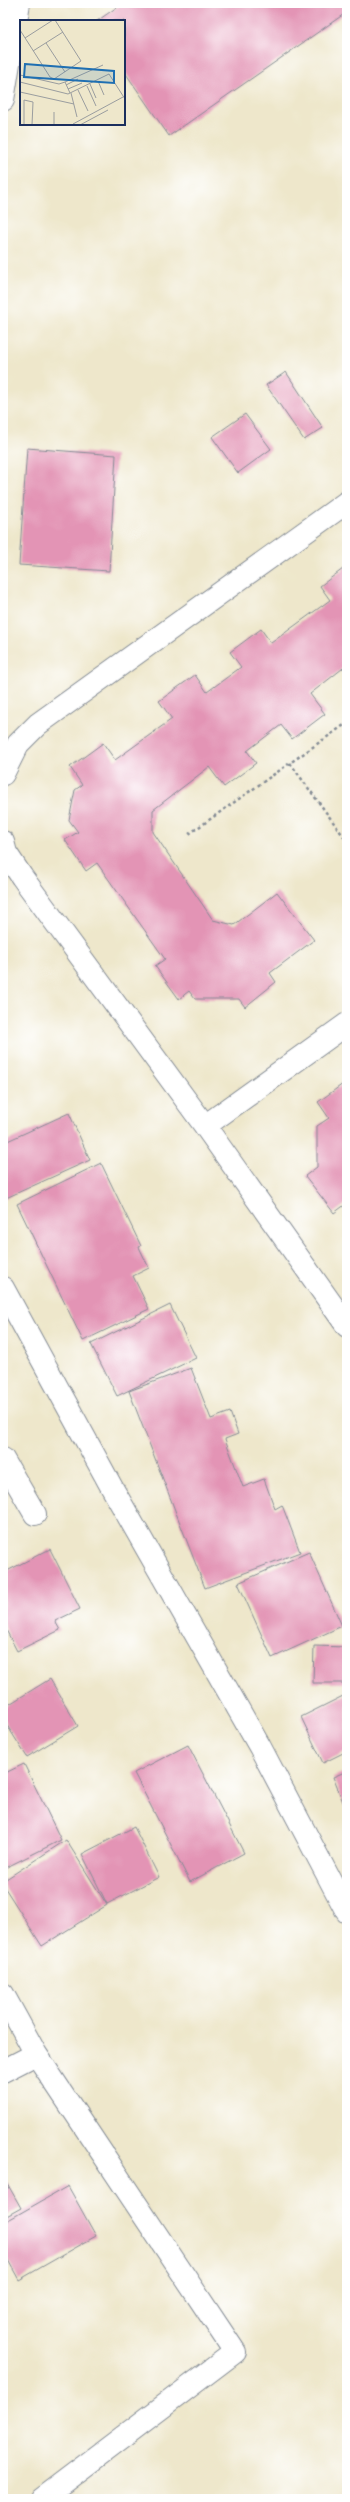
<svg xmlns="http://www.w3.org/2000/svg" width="350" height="2502" viewBox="0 0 350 2502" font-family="Pangolin,sans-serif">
<rect width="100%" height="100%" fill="#fff"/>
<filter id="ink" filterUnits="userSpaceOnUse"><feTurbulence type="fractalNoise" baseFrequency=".025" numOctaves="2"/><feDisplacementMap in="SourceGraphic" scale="8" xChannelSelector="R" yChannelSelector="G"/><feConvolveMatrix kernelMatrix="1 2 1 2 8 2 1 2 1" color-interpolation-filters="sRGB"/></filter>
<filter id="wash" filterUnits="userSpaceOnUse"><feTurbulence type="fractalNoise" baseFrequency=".012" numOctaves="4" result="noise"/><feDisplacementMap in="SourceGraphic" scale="16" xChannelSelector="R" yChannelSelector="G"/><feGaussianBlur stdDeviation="0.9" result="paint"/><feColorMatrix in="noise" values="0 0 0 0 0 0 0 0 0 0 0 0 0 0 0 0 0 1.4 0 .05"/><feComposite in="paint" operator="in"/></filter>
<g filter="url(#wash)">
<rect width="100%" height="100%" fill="#eee7cb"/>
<g id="blocks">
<!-- building -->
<path fill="#e394b5" d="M123 3H347V12L169 136 124 71V21H97Z
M286 372 323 428 304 440 266 385Z
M245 414 271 449 238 473 212 437Z
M27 448 116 455 109 571 19 565Z
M347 566V665L310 694 325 714 292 739 281 725 247 751 256 763 224 787 209 767 153 810V832L213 920 234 925 277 892 314 940 270 973 276 982 245 1007 239 999H195L189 991 179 999 155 966 165 959 97 863 86 871 65 840 78 832 69 820 75 790 82 785 70 767 103 743 115 760 172 719 159 701 195 675 207 692 241 667 230 652 261 629 271 643 330 600 320 586Z
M347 1081V1206L346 1204 334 1213 305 1176 317 1167V1126L329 1118 318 1102Z
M69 1113 90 1160 6 1198 3 1192V1143Z
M101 1163 141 1246 139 1247 149 1268 133 1276 149 1309 83 1341 17 1204Z
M170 1305 196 1358 117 1396 91 1344Z
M191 1368 211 1419 230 1412 238 1434 225 1439 243 1487 264 1479 275 1509 282 1505 300 1552 205 1588 129 1391Z
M50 1549 80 1609 55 1621 60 1630 17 1651 3 1624V1573Z
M309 1552 342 1626 272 1658 238 1583Z
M314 1646 347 1647V1683H313Z
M50 1679 78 1726 27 1757 3 1719V1708Z
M347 1694V1751L323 1763 301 1717Z
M188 1745 244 1853 190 1882 134 1773Z
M24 1764 61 1840 3 1869V1774Z
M347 1771V1812L333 1777Z
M134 1827 159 1877 107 1904 82 1854Z
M66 1840 107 1905 42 1946 3 1885V1881Z
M3 2176 21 2208 3 2218Z
M68 2186 96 2236 19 2280 3 2251V2223Z"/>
</g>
</g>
<g filter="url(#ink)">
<use href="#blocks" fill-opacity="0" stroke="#848b94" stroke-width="1"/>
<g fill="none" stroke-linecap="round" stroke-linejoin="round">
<defs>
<path id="street" d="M3 100 19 3
M3 774 18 744 38 724 347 502
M3 842 6 853 22 877 205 1126 347 1326
M205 1126 347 1024
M3 1288 111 1486 260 1747 347 1912
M3 1459 35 1514
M3 1994 36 2054 235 2352 41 2499
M3 2071 36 2054"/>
</defs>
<!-- street casing -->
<use href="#street" stroke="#848b94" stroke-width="24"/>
<!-- path -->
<path stroke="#848b94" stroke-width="2.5" stroke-dasharray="3 3" stroke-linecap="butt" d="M290 763 347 841
M189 834 347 723"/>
<!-- street -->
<use href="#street" stroke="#fff" stroke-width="22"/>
</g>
</g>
<!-- overview -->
<g transform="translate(20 20)">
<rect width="105" height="105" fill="#eee7cb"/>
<path fill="none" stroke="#9a9d9f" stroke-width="1" d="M0 10 30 57 34 59 61 41 35 0M5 18 33 0M26 23 45 52M13 31 43 12M0 55 39 64 45 62M78 61 84 75M0 62 48 74 89 54 105 79M70 64 76 78M46 65 58 59M67 66 76 86M48 69 62 63M58 70 68 91M0 72 54 84M50 73 45 62 83 45M51 73 57 97M34 92V105M53 104 103 77M4 105V80L13 82 12 105M60 105 88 90"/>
<path fill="#1f6fb2" fill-opacity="0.15" stroke="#1f6fb2" stroke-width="2" d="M5 44 94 51V63L4 57Z"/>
<rect width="105" height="105" fill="none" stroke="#1b2f5e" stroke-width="2"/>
</g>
<!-- margin -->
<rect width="350" height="2502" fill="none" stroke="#fff" stroke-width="16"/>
</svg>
